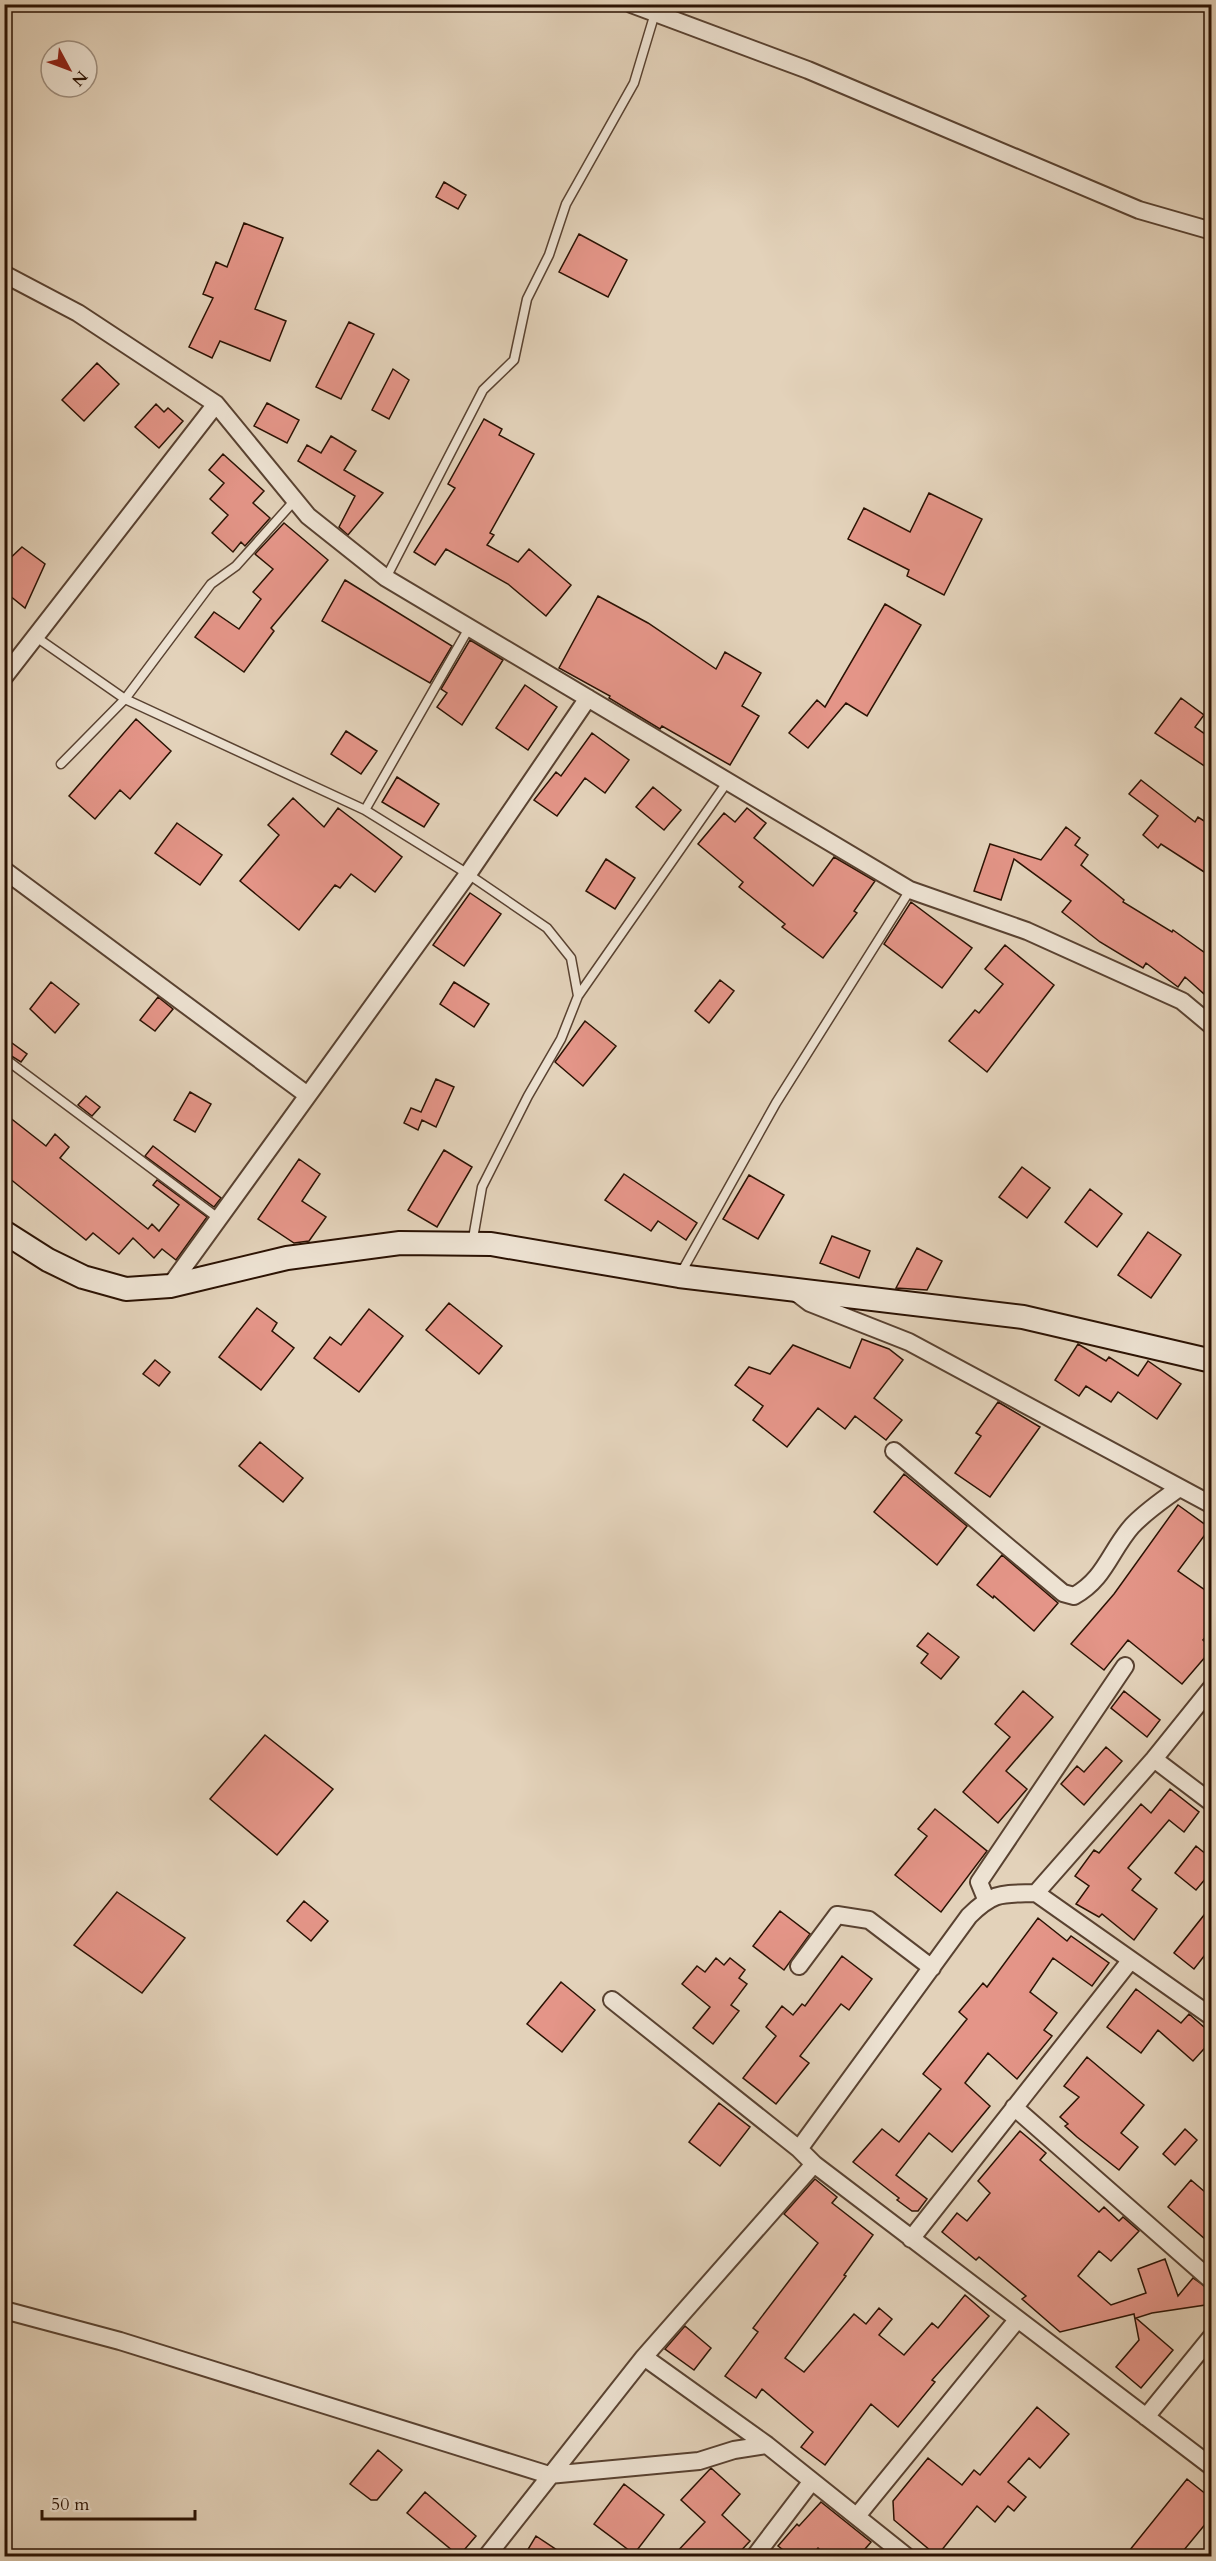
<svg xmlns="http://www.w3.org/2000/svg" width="1216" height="2561" viewBox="0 0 1216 2561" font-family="Cardo,serif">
<rect width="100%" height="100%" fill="#e3d2ba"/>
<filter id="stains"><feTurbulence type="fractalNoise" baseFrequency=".00333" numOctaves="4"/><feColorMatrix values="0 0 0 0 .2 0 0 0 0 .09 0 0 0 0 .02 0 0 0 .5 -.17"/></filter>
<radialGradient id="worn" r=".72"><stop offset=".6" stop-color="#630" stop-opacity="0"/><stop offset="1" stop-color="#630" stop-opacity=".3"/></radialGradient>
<!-- building -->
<path fill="#e49588" stroke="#2b1203" stroke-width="1.5" d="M444 182 466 195 458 209 436 197Z
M244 223 283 238 255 309 286 321 270 361 220 341 212 358 189 347 213 298 203 294 216 262 227 267Z
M579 234 627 260 608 297 559 272Z
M349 322 374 334 341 399 316 387Z
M97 363 119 384 84 421 62 400Z
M393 369 409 380 389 419 372 410Z
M267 403 299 420 287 443 254 426Z
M156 404 164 412 168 408 183 421 159 448 135 427Z
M484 419 502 429 499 435 534 454 490 533 494 535 487 545 518 562 529 549 571 585 546 616 508 584 446 549 435 565 414 552 455 488 448 484Z
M331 436 356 451 344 470 383 493 348 535 339 527 355 496 298 461 307 445 321 453Z
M223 454 264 491 253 503 270 518 245 546 241 542 233 552 212 533 228 515 210 499 224 483 209 470Z
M929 493 982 519 944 595 907 576 909 570 848 539 864 508 910 532Z
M284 523 328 560 271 628 274 631 244 672 195 637 214 612 239 629 261 599 253 592 273 569 255 554Z
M22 547 45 564 25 608 4 591V564Z
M345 580 452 646 430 683 322 621Z
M598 596 648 623 716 669 725 652 761 673 742 706 759 716 730 765 662 726 660 729 609 698 610 696 559 668Z
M885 604 921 625 867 716 846 703 808 748 789 733 817 700 825 707Z
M470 640 503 660 462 725 437 707 447 693 441 689Z
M525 685 557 707 528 750 496 728Z
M1181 698 1204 715 1195 727 1212 739V771L1155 733Z
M136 719 171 751 130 799 120 790 95 819 69 796Z
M346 731 377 751 361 774 331 754Z
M592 733 629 760 605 793 585 778 557 816 534 800 556 772 561 776Z
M397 777 439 804 424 827 382 802Z
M1141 780 1195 822 1198 817 1212 826V877L1161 844 1158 848 1143 835 1158 816 1129 794Z
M653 787 681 810 664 830 636 807Z
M293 798 324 827 338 808 402 857 375 892 351 874 340 888 335 885 299 930 240 881 279 835 268 825Z
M747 808 766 823 754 838 813 886 834 857 875 881 854 911 857 913 823 958 782 927 785 924 739 887 743 882 698 844 724 813 735 822Z
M177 823 222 855 200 885 155 853Z
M1066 827 1080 838 1075 845 1088 855 1081 865 1124 900 1123 902 1172 932 1173 930 1212 958V1001L1185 977 1178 987 1146 963 1143 968 1100 942 1062 912 1071 901 1014 859 1001 900 974 891 990 844 1041 860Z
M606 859 635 878 615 909 586 891Z
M470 893 501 914 464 966 433 945Z
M911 902 972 948 942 988 884 944Z
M1005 945 1054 985 987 1072 949 1041 975 1010 979 1013 1003 984 985 969Z
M720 980 734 991 709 1023 695 1011Z
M51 982 79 1004 55 1033 30 1009Z
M454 982 489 1004 474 1027 440 1004Z
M158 997 173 1009 155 1031 140 1020Z
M585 1021 616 1046 583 1086 555 1062Z
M12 1043 27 1054 21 1062 5 1052Z
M436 1079 454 1087 436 1127 422 1120 418 1130 404 1123 411 1108 421 1112Z
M190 1092 211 1104 195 1132 174 1120Z
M86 1096 100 1107 92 1116 78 1105Z
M4 1113 46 1146 55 1134 69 1147 60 1158 148 1229 152 1224 159 1231 179 1205 153 1185 157 1180 207 1217 176 1260 162 1249 154 1258 133 1238 119 1254 93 1233 86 1240 4 1174Z
M153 1146 221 1198 214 1207 145 1156Z
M444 1150 472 1167 437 1227 408 1210Z
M299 1159 320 1174 302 1201 326 1217 309 1241 294 1243 258 1219Z
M1022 1167 1050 1188 1027 1218 999 1197Z
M624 1174 697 1223 686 1240 658 1221 651 1231 605 1200Z
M749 1175 784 1195 758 1239 723 1219Z
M1090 1189 1122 1214 1097 1247 1065 1222Z
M1148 1232 1181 1255 1151 1298 1118 1275Z
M832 1236 870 1251 859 1278 820 1263Z
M917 1248 942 1261 927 1290 896 1288Z
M449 1303 502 1346 479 1374 426 1330Z
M257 1308 277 1323 272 1331 294 1348 261 1390 219 1357Z
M369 1309 403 1336 359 1392 314 1358 330 1337 341 1345Z
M862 1339 889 1349 903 1360 874 1398 902 1420 886 1440 855 1416 845 1429 818 1408 787 1447 753 1420 763 1406 735 1385 749 1367 770 1374 793 1345 850 1368Z
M1078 1344 1106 1361 1109 1357 1138 1376 1148 1361 1181 1384 1157 1419 1118 1392 1111 1402 1086 1386 1079 1396 1055 1380Z
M155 1360 170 1372 159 1386 143 1374Z
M998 1402 1040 1427 990 1497 955 1473 981 1436 976 1433Z
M260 1442 303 1478 283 1502 239 1466Z
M904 1474 967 1526 937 1565 874 1512Z
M1178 1505 1210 1528 1178 1571 1212 1595V1629L1203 1640 1212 1649 1182 1684 1128 1640 1104 1670 1071 1644 1114 1594Z
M1002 1555 1058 1603 1034 1631 994 1596 993 1598 977 1585Z
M928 1633 959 1657 941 1679 921 1663 928 1654 917 1646Z
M1023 1691 1053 1717 1006 1771 1027 1789 998 1823 963 1792 1010 1737 995 1724Z
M1124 1691 1160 1720 1147 1737 1111 1708Z
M265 1735 333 1789 277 1855 210 1799Z
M1106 1747 1122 1761 1084 1805 1061 1784 1077 1766 1084 1772Z
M1170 1789 1199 1812 1184 1832 1169 1820 1128 1868 1141 1879 1132 1890 1157 1909 1134 1940 1102 1914 1099 1917 1076 1904 1089 1886 1075 1876 1094 1850 1099 1853 1141 1804 1151 1813Z
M935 1809 987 1851 941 1912 895 1875 927 1836 918 1829Z
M1196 1846 1212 1859V1871L1196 1890 1175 1873Z
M117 1892 185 1938 142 1993 74 1945Z
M304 1901 328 1921 311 1941 287 1921Z
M1212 1905V1946L1194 1969 1174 1953Z
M780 1911 810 1934 784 1970 753 1946Z
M1038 1918 1067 1941 1071 1936 1109 1963 1092 1986 1053 1958 1030 1992 1057 2013 1044 2030 1052 2036 1017 2079 988 2053 965 2083 990 2106 952 2152 929 2133 896 2175 927 2199 918 2211H912L897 2200 899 2198 853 2162 882 2129 899 2142 941 2089 923 2074 967 2019 959 2012 983 1983 987 1987Z
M842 1956 872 1979 849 2010 841 2004 800 2056 809 2063 776 2104 743 2078 776 2036 766 2027 782 2006 793 2015 802 2004 805 2006Z
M716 1958 724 1965 730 1958 745 1970 739 1978 747 1984 731 2005 739 2011 713 2044 693 2028 710 2007 682 1984 697 1966 705 1972Z
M561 1982 595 2010 562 2052 527 2024Z
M1136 1989 1181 2023 1189 2014 1212 2034V2040L1193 2061 1158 2030 1141 2053 1107 2027Z
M1087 2057 1144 2105 1121 2133 1138 2147 1119 2170 1077 2137 1065 2126 1068 2124 1060 2117 1079 2097 1064 2086Z
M719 2103 750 2127 720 2166 689 2142Z
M1185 2129 1197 2140 1175 2165 1163 2154Z
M1020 2131 1046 2153 1040 2160 1099 2212 1104 2207 1119 2221 1123 2217 1139 2231 1111 2261 1099 2251 1078 2276 1111 2305 1146 2293 1138 2269 1165 2259 1178 2296 1193 2278 1212 2291V2304L1152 2313 1136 2318 1173 2350 1141 2388 1116 2367 1139 2340 1134 2314 1060 2332 1022 2299 1026 2296 979 2257 976 2260 942 2232 957 2213 967 2221 990 2193 978 2181Z
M815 2179 837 2197 832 2203 873 2235 844 2275 846 2276 785 2358 804 2372 854 2314 866 2324 879 2308 892 2319 879 2335 904 2355 932 2323 938 2328 965 2295 989 2316 932 2380 935 2382 898 2427 871 2404 825 2465 801 2447 813 2432 762 2389 756 2398 725 2376 758 2332 753 2328 818 2243 784 2214Z
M1191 2180 1212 2198V2245L1168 2207Z
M685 2326 711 2348 694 2370 665 2349Z
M1037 2407 1069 2434 1040 2468 1029 2458 1008 2482 1026 2497 1014 2511 1008 2506 995 2522 977 2506 937 2556 894 2520 893 2501 928 2458 962 2485 974 2470 980 2475Z
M378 2450 402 2470 377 2500H371L350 2484Z
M711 2468 740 2494 722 2515 750 2541 736 2556H673L705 2522 681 2500Z
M1187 2479 1212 2499V2516L1179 2556H1125Z
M624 2484 664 2515 634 2554 594 2524Z
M425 2492 476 2536 459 2556 407 2513Z
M821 2502 871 2542 859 2556H827L818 2548 811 2556H791L778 2546 797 2524 799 2526Z
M536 2536 566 2556H524Z"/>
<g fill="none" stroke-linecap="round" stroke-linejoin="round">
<defs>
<path id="lane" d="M386 578 483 390 514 360 527 299 549 255 566 204 634 83 655 13
M36 637 125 699 365 810 468 874 547 928 571 958 578 996 561 1039 528 1096 482 1187 472 1244
M61 764 125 699 211 584 236 566 295 500
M365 810 469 628
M578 996 728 781
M4 1058 218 1218
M681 1273 776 1103 910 890"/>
<path id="street" d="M631 4 808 70 1139 210 1212 231
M4 274 78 313 216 404 308 516 386 578 910 890 1027 931 1182 1001 1212 1026
M4 677 216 404
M4 870 306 1094
M170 1286 468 874 588 698
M794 1291 810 1303 909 1342 1212 1505
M894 1451 1063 1593 1074 1596C1105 1579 1110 1551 1132 1526 1146 1511 1163 1500 1179 1488
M1154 1759 1212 1803
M1036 1893 1212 2017
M986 1899 979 1882 1125 1666
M799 1966 837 1915 869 1920 932 1968
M612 2000 799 2149
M1014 2107 1212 2281
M814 2164 1212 2467
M911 2239 1130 1961
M4 2310 120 2341 549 2475 699 2461 734 2450 767 2445 906 2556
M644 2357 767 2445
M1146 2417 1212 2336
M857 2516 1017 2320
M487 2556 644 2357 814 2164 799 2149 969 1916C994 1891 1002 1894 1036 1893L1154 1759 1212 1687
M755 2556 812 2481"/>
<path id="secondary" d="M4 1232 48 1260 83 1277 126 1289 170 1286 287 1258 400 1243 491 1244 679 1276 1023 1317 1212 1361"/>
</defs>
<!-- lane casing -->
<use href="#lane" stroke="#594231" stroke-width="11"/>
<!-- street casing -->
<use href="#street" stroke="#594231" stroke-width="20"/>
<!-- secondary casing -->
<use href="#secondary" stroke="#2b1203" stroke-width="26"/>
<!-- lane -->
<use href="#lane" stroke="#ede2d2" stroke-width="8"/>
<!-- street -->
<use href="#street" stroke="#ede2d2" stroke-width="16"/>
<!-- secondary -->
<use href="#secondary" stroke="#ede2d2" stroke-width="22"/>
</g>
<!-- margin -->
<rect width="1216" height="2561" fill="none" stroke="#e3d2ba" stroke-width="24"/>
<rect x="6" y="6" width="1204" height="2549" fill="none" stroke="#2b1203" stroke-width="3"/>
<rect x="12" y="12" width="1192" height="2537" fill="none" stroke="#2b1203" stroke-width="1.5"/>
<!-- north arrow -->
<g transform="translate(69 69) rotate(131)"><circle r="28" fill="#ede2d2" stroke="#9f8f7f" stroke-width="1.5"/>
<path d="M0-4.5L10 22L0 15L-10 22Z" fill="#8f2418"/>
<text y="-9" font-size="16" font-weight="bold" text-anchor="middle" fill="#2b1203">N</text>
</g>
<!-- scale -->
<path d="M42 2510v9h153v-9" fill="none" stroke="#2b1203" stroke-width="3"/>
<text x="51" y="2510" font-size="18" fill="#2b1203" stroke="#ede2d2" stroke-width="4.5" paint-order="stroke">50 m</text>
<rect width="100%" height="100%" filter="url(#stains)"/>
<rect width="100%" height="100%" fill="url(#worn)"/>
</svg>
